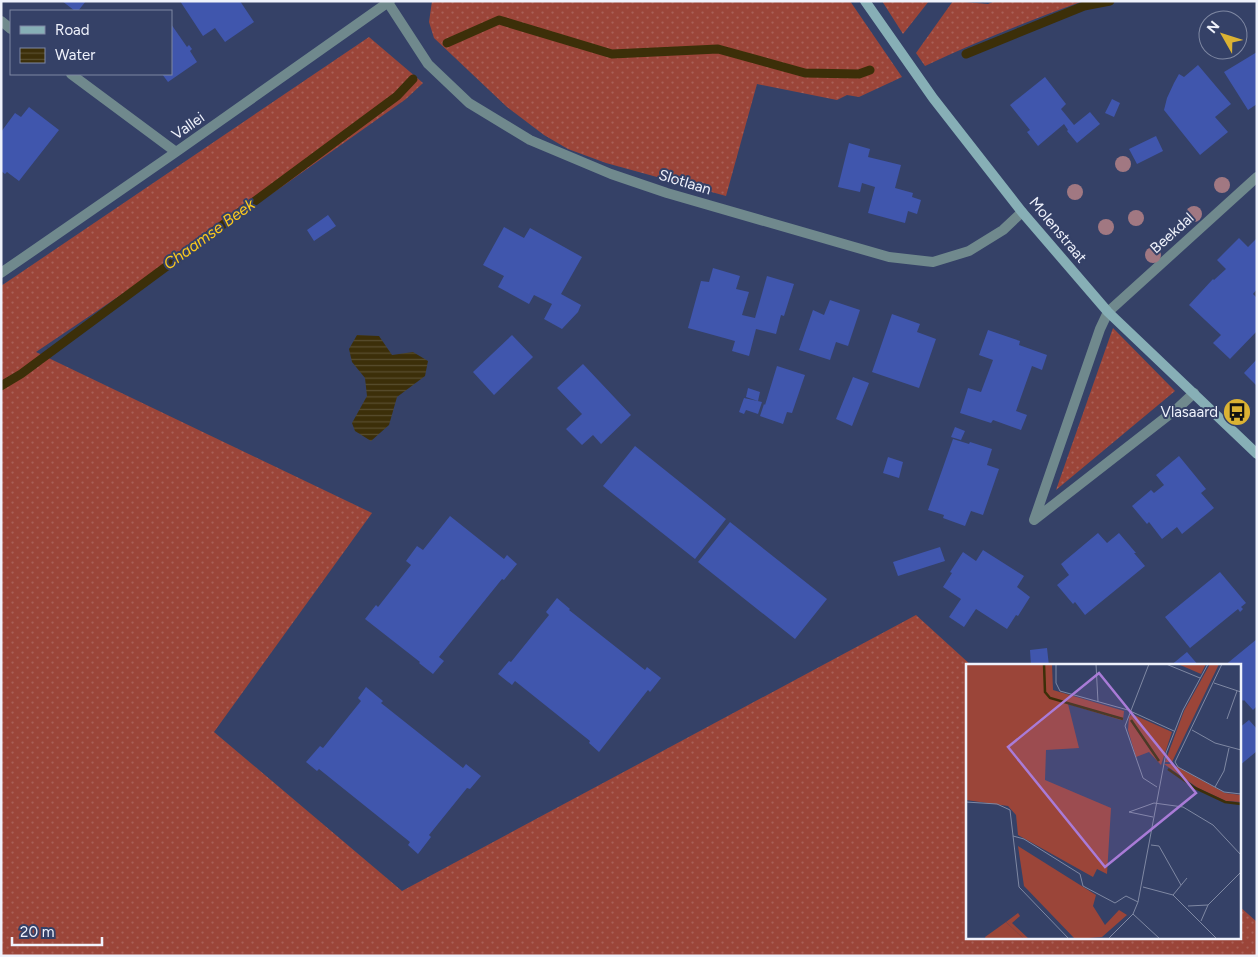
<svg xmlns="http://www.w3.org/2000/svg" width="1258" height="957" viewBox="0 0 1258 957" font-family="Figtree,sans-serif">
<defs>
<pattern id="grass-dots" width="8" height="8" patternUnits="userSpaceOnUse" patternTransform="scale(1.25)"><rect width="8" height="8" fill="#9b4539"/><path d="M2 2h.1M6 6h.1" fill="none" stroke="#a96057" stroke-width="1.8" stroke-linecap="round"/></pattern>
<pattern id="water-rules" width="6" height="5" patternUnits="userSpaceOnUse" patternTransform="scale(1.25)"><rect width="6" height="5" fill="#3c2f09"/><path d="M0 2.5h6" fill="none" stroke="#584e2e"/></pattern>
</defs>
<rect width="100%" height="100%" fill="#354167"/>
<!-- grass -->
<path fill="url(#grass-dots)" d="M432 1H850L902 77 859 97 847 95 837 100 757 84 726 196 606 163 568 149 544 135 507 107 434 38 429 22Z
M882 1H929L903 34Z
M953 1 988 4 995 1H1083C1029 21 977 41 925 66L916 53Z
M369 37 423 83 406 99 280 188 36 352 372 513 214 732 402 891 916 615 972 666H967V938H1239V906L1257 922V956H1V286Z
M1113 328 1175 391 1056 490Z"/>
<!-- water -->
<path fill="url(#water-rules)" d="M357 335 379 336 392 355 413 352 428 361 425 376 397 397 389 425 371 441 355 431 352 423 367 396 365 378 352 362 349 349Z"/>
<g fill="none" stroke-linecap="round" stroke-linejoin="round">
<!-- stream -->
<path stroke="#3c2f09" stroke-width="9" d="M447 43 499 20 612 54 718 49 805 73 859 74 870 70
M966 54 1084 6 1110 1
M1 386 21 374 397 96 413 79"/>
</g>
<!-- building -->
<path fill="#4056ad" d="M62 1H86L78 11H75Z
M180 1H240L254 22 225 42 215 28 203 36Z
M171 24 187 47 189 45 192 49 190 51 197 62 168 82 162 74H171Z
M1257 52V104L1248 110 1224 72Z
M1198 65 1231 104 1215 117 1228 132 1200 155 1164 110 1167 98 1174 83 1179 74 1184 77Z
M1045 77 1066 104 1061 109 1074 125 1090 112 1100 124 1077 143 1067 131 1068 130 1064 124 1038 146 1027 132 1030 130 1010 105Z
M1112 99 1120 103 1114 117 1105 113Z
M29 107 59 130 19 181 7 172 5 174 1 171V132L15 113 21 117Z
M1156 136 1163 151 1137 164 1129 149Z
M849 143 870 149 868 157 901 165 895 188 913 193 912 197 921 200 917 214 908 211 905 223 868 213 875 187 862 183 860 192 838 187Z
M328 215 336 226 314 241 307 230Z
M504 227 524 238 530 228 582 257 561 294 581 305 578 312 562 329 544 319 552 304 534 295 529 304 498 287 504 276 483 265Z
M1239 238 1248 247 1257 238V289L1253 294 1257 298V331L1230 359 1213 343 1221 335 1189 305 1213 279 1214 280 1226 269 1217 260Z
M713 268 740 276 736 289 749 292 742 315 755 318 767 276 794 284 784 316 781 315 776 334 756 329 749 356 732 351 735 341 688 328 701 281 709 282Z
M830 300 860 310 848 346 836 342 830 360 799 350 813 310 824 315Z
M892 314 920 324 917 332 936 339 919 388 872 372Z
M988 330 1020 341 1019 345 1047 355 1042 370 1032 366 1016 411 1027 415 1021 430 993 420 991 423 960 413 968 388 981 392 993 360 979 355Z
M512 335 533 357 494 395 473 372Z
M1257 359V386L1244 373Z
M583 364 631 415 601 444 593 435 582 445 566 429 582 414 557 388Z
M777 366 805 375 792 413 787 412 783 424 760 416 764 404 765 405Z
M853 377 869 383 852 426 836 419Z
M748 388 760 392 758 401 746 397Z
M744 398 762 402 758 414 746 410 744 414 739 412Z
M955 427 965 431 961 440 951 437Z
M953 439 969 444 970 442 992 449 987 465 999 469 983 515 971 511 965 526 943 518 944 515 928 510Z
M635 446 726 519 695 559 603 486Z
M1179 456 1206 489 1201 493 1214 508 1182 534 1177 527 1162 539 1149 522 1147 524 1132 506 1151 490 1154 493 1164 485 1156 475Z
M888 457 903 462 899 478 883 473Z
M450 516 504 559 507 555 517 564 504 580 502 579 439 657 444 661 433 674 419 663 420 662 365 619 376 605 378 607 411 565 406 561 417 546 423 550Z
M730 522 827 599 795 639 698 562Z
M1098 533 1107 543 1119 533 1136 553H1134L1145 566 1085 615 1075 602 1073 604 1057 585 1069 575 1061 564Z
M940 547 945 561 898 576 893 562Z
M983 550 1024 576 1017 587 1030 597 1018 616 1016 615 1007 629 976 609 964 627 949 617 961 599 943 587 952 573 950 572 963 552 976 561Z
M1220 572 1246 603 1241 607 1243 609 1240 612 1238 609 1190 648 1165 617Z
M557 598 570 609 569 610 645 670 647 667 661 678 650 692 648 690 599 752 589 743 590 741 515 681 512 685 498 674 509 661 511 662 549 615 546 612Z
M1257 639V706L1253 710 1244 700 1243 701 1239 696V666H1224Z
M1047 648 1049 666H1031L1030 650Z
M1187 652 1199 666H1170Z
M366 687 383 701 381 703 463 768 466 764 481 776 470 789 467 788 429 835 431 837 418 854 408 845 410 842 319 769 317 771 306 762 320 746 323 748 361 701 358 698Z
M1249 720 1257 729V751L1239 766V728Z"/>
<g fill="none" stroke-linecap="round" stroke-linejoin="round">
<!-- minor -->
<path stroke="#70898d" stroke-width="10" d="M387 1 428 64 469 103 530 140 611 174 667 193 889 257 933 262 969 251 1003 230 1022 212
M1 21 11 29
M71 74 176 152
M1 273 176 152 390 1
M1034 520 1100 329 1108 312 1257 177
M1034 520 1179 407 1194 393"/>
<!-- secondary -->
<path stroke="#87afb6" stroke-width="10" d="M865 1 933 98 1022 212 1108 312 1257 454"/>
</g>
<!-- trees -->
<g fill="#a17882">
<circle cx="1123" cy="164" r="8"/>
<circle cx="1222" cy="185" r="8"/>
<circle cx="1075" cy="192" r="8"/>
<circle cx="1194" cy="214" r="8"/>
<circle cx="1136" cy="218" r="8"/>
<circle cx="1106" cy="227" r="8"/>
<circle cx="1153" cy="255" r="8"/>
</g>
<!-- icons -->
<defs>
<symbol id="bus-disc" viewBox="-11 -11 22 22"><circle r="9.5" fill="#dbb233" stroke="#354167"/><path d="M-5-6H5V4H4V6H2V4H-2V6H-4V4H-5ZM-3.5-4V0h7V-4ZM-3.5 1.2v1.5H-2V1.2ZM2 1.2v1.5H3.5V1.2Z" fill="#111"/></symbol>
</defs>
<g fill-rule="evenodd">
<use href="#bus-disc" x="1221" y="396" width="32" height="32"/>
</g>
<g text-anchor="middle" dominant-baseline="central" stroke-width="4" stroke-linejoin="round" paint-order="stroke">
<!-- street labels -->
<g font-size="15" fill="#eff2fc" stroke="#354167">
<text transform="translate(188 126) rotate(-35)">Vallei</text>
<text transform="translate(685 182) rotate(17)">Slotlaan</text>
<text transform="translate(1058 230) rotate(50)">Molenstraat</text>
<text transform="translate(1172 233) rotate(-42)">Beekdal</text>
</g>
<!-- poi labels -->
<g font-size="15" fill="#eff2fc" stroke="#354167" text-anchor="end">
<text x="1218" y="412">Vlasaard</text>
</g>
<!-- water labels -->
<g font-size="16" font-style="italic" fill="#fbc91d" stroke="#354167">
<text transform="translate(209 234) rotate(-36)">Chaamse Beek</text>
</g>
</g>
<!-- overview -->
<g transform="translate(966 664)">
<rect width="275" height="275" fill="#354167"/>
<path d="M0 0H86L87 26 158 47 157 56H155L102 40 113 84 80 86 79 116 145 144 141 210 131 205 127 213 52 171 50 151 42 142 0 136ZM212 0H240L235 10ZM244 0H253L206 98H199L218 47ZM166 50 206 68 195 101 183 88 170 93 162 66 163 53ZM198 100H206L259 129 275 131V138L260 137 232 124ZM52 182 130 231 127 242 139 261 153 246 161 251 136 273 109 275 58 222ZM40 258 58 275H20L19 273Z" fill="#9b4539"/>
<path d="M52 249 54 252 46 259 63 275H58L40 258Z" fill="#9b4539"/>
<path fill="none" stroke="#3c2f09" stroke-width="2.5" d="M78 0 79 28 84 34 157 55M165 56 193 97M202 105 229 124 259 138 275 140"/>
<path fill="none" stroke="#7f88a3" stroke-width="1" d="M90 0V19L94 27 162 46 208 67M130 0 132 38M183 0 159 62 177 114 191 123M200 0 234 14M256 0 209 98 212 103 258 128 275 130M248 19 275 28M261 55 271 27M226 66 249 79 275 86M249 123 258 107 263 84M0 138 31 140 44 146 53 223 103 275M163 148 188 139 217 143 247 161 275 191M163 148 187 153M47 172 58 175 114 210 117 222 149 239 160 232 172 238M185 181 193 182 215 221M177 223 207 231 251 275M207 231 221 214M222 242 242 241M167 250 194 275M235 257 242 241 275 208M142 275 167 250 172 238 200 89 217 46 242 0"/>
<path fill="#a97bd7" fill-opacity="0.15" stroke="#a97bd7" stroke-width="2.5" d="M133 9 230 129 139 203 42 83Z"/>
<rect width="275" height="275" fill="none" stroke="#eff2fc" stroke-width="2.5"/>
</g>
<!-- border -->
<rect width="1258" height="957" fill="none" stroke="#eff2fc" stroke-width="5"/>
<!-- legend -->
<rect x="10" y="10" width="162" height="65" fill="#354167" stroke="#7f88a3"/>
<rect x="20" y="26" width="25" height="8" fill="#87afb6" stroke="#7f88a3"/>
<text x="55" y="35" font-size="15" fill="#eff2fc">Road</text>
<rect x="20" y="48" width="25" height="15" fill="url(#water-rules)" stroke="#7f88a3"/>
<text x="55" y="60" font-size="15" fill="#eff2fc">Water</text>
<!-- north arrow -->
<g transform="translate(1223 35) rotate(309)"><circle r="24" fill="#354167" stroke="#7f88a3"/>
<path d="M0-4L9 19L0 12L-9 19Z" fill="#dbb233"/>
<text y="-8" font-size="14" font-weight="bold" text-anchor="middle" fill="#eff2fc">N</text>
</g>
<!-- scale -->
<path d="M12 937v8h90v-8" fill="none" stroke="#eff2fc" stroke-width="2.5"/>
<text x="20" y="937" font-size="15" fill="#eff2fc" stroke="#354167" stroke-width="4" paint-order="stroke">20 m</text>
</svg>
